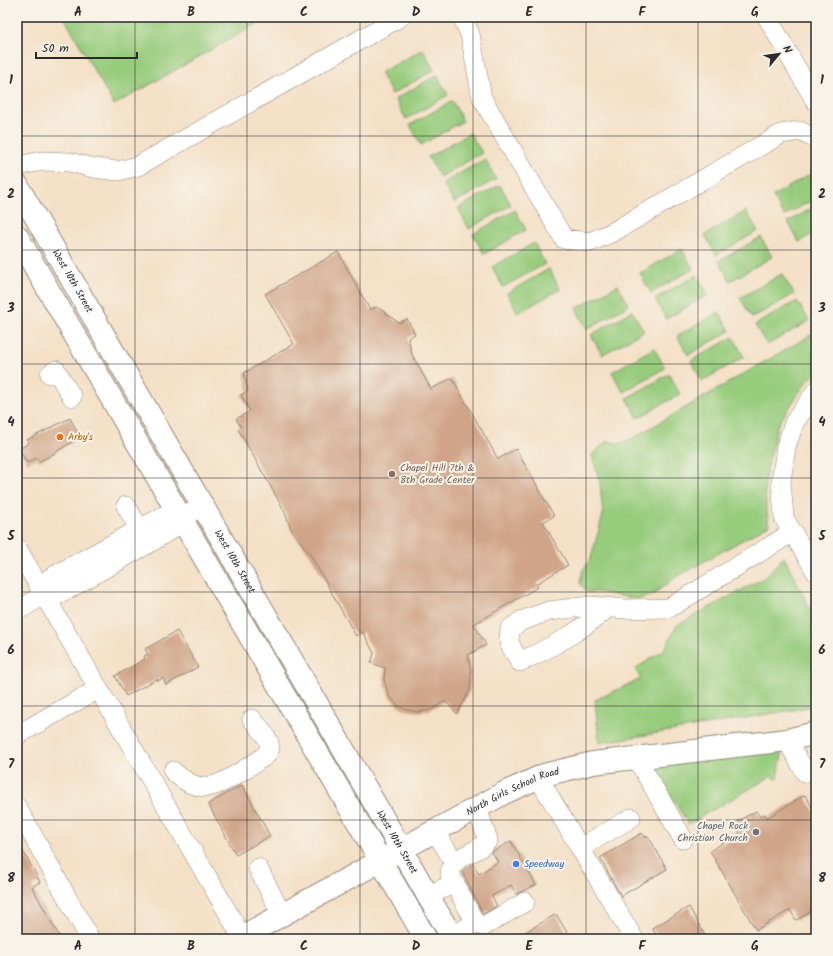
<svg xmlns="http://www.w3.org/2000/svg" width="833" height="956" viewBox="0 0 833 956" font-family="Kalam,sans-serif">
<rect width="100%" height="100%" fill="#f7f3e8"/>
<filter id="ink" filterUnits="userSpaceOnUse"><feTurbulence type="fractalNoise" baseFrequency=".025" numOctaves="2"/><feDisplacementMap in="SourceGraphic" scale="8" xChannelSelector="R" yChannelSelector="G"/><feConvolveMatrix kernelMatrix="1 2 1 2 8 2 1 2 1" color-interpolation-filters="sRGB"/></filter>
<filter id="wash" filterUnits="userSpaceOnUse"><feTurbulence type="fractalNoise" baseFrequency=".012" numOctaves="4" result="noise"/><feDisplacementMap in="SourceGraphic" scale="16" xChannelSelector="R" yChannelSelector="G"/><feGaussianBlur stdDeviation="0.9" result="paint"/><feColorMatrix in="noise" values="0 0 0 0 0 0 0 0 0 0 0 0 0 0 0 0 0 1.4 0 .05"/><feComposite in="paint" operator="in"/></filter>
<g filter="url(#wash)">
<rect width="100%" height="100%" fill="#f4e0c6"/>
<!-- green -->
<path fill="#98cc7d" stroke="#627c54" d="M64 17H269L114 105Z
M423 49 434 70 392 94 380 73Z
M437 75 448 95 406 119 395 99Z
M452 101 463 121 421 145 410 125Z
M470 133 482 153 440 177 428 157Z
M485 159 496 179 454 203 443 183Z
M814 172 816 175V198L784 216 773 196Z
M500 185 511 205 469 229 458 208Z
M816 206V232L799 242 788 222Z
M515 210 526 230 484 254 473 234Z
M746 211 758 231 716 255 705 235Z
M761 237 772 257 730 281 719 261Z
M534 243 545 264 503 287 492 267Z
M682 249 693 269 651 293 640 273Z
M549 269 560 289 518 313 507 293Z
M782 274 794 294 752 318 740 298Z
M697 275 708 295 666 319 655 299Z
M618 285 629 305 587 329 576 309Z
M797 301 809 321 767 345 755 325Z
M632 311 644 331 602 355 591 335Z
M719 312 730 331 688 355 677 336Z
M816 332V373L807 381 777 426 765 479 766 507 769 525 673 579 651 596 637 599 598 592H587L580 583 582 572 591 558 603 515 600 483 592 455 607 441 620 444 633 438Z
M733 337 744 357 702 381 691 361Z
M654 348 665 368 623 392 612 372Z
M669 374 680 394 638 418 627 398Z
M784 557 816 621V706L599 743 595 700 641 679 635 669 664 650 677 625 764 578Z
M775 748 782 755 778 778 775 780 772 776 688 824 660 777 653 780 650 770 653 766Z"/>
<g id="blocks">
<!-- building -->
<path fill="#d0a488" d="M338 252 370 310 376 307 382 310 399 323 407 319 415 334 408 338 412 355 431 389 452 378 498 459 516 449 554 516 543 522 568 565 536 584 538 587 474 624 486 645 468 655 471 673 470 690 457 714 445 701 430 710 419 712 407 710 397 705 389 696 384 680 385 668 371 663 374 653 363 632 356 636 311 556 291 529 284 510 238 429 241 427 236 419 250 411 241 395 248 391 244 373 294 344 265 294Z
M70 418 80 437 48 457 39 461 37 458 27 463 19 449 29 443 27 440Z
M177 631 198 667 166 685 163 678 158 681 157 679 126 696 115 676 145 659 144 656 148 654 145 649Z
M242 785 270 836 236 855 208 804Z
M805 795 816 814V909L796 920 790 910 756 930 710 851 740 833 738 829 742 827 738 821 756 811 760 817 765 814 767 818Z
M642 833 645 837 648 836 667 869 621 896 600 858Z
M17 840 40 882 32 887 61 939H17Z
M511 841 536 885 516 894 511 885 492 896 497 906 483 914 462 871 473 864 479 874 498 862 492 852Z
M689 907 707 939H659L652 928Z
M556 914 571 939H514Z"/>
</g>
</g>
<g filter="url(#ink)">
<use href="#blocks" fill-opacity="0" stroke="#908678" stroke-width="1"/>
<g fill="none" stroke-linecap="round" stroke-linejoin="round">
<defs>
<path id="minor" d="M462 17 470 34 482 98 564 239 590 242 613 232 781 134 800 131 816 139
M767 17 816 102
M17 166 42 161 69 162 94 168 118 171 138 166 400 17
M50 374 56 370 72 397
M816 391 794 423 786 447 781 481 784 518 816 572
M126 506 140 530
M17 548 242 937
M44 595 50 578 167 514 181 518
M608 608C579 632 554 646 520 662L509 643 510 629 521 621 549 611 590 606 626 609 669 608 793 532
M17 611 44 595H58L153 541 175 527 181 518 203 506
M252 719C263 732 281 748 259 760
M17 735 98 689
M787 740 805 772
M636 757 683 839
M173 771C205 802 223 781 255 763
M538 777 634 939
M17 807 90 939
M435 831 454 862
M580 848 631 818
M258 868 282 915
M428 896 454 883
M475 923 450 874C451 853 477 856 488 840L477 808
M452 936 475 923 484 926 525 902"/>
<g id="major">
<path id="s1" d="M17 185 453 939"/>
<path d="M17 236 426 939"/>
<path id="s2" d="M238 939 504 793 544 775 593 763 787 740 816 733"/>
</g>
</defs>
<!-- minor casing -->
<use href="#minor" stroke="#908678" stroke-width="20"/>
<!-- major casing -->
<use href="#major" stroke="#908678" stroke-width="24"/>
<!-- minor -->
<use href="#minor" stroke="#fff" stroke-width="19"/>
<!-- major -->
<use href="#major" stroke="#fff" stroke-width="22"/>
</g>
</g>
<!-- grid -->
<path fill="none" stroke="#2b2b2b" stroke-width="1" stroke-opacity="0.55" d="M135 17V939M247 17V939M360 17V939M473 17V939M586 17V939M698 17V939M17 136H816M17 250H816M17 364H816M17 478H816M17 592H816M17 706H816M17 820H816"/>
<!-- markers -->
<circle fill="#e8710a" stroke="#f7f3e8" stroke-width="1.5" cx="60" cy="437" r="4"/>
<circle fill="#8d6e63" stroke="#f7f3e8" stroke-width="1.5" cx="392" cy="474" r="4"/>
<circle fill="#6b7280" stroke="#f7f3e8" stroke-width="1.5" cx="756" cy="832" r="4"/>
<circle fill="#3f7fe0" stroke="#f7f3e8" stroke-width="1.5" cx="516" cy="864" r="4"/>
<g text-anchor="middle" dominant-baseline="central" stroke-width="4" stroke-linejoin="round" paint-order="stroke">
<!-- street labels -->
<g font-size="10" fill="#2b2b2b" stroke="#f7f3e8">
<text stroke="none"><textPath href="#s1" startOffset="111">West 10th Street</textPath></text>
<text stroke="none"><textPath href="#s1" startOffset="435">West 10th Street</textPath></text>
<text stroke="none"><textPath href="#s2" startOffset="312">North Girls School Road</textPath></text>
<text stroke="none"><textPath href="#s1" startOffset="759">West 10th Street</textPath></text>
</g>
<!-- food labels -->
<g font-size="10" fill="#c56008" stroke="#f7f3e8" text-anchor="start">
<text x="68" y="437">Arby's</text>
</g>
<!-- education labels -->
<g font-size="10" fill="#785e54" stroke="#f7f3e8" text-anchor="start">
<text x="400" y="468">Chapel Hill 7th &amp;<tspan x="400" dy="12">8th Grade Center</tspan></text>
</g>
<!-- worship labels -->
<g font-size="10" fill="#5b616d" stroke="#f7f3e8" text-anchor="end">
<text x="748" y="826">Chapel Rock<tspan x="748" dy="12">Christian Church</tspan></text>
</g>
<!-- shop labels -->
<g font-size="10" fill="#366cbe" stroke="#f7f3e8" text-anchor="start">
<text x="524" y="864">Speedway</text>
</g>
</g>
<!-- margin -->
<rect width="833" height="956" fill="none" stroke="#f7f3e8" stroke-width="44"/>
<!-- north arrow -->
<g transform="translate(779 54) rotate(61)" stroke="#f7f3e8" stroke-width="3" paint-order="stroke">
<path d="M0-3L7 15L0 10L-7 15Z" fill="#2b2b2b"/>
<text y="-6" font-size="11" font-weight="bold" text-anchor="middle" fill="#2b2b2b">N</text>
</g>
<!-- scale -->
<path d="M36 52v6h101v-6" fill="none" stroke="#2b2b2b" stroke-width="2"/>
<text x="42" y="52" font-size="12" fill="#2b2b2b" stroke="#f7f3e8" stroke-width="3" paint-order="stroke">50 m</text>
<rect x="22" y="22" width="789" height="912" fill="none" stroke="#2b2b2b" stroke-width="1.5"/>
<g font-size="13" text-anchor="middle" font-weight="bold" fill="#2b2b2b">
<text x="78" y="16">A</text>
<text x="191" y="16">B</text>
<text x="304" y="16">C</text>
<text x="416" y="16">D</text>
<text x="529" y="16">E</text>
<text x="642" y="16">F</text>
<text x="755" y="16">G</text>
<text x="11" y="84">1</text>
<text x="822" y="84">1</text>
<text x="11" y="198">2</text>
<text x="822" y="198">2</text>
<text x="11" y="312">3</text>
<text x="822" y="312">3</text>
<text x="11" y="426">4</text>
<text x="822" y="426">4</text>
<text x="11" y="540">5</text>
<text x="822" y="540">5</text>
<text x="11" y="654">6</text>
<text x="822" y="654">6</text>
<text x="11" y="768">7</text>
<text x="822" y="768">7</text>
<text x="11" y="882">8</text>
<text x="822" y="882">8</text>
<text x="78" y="950">A</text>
<text x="191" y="950">B</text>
<text x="304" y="950">C</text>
<text x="416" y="950">D</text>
<text x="529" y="950">E</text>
<text x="642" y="950">F</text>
<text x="755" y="950">G</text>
</g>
</svg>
